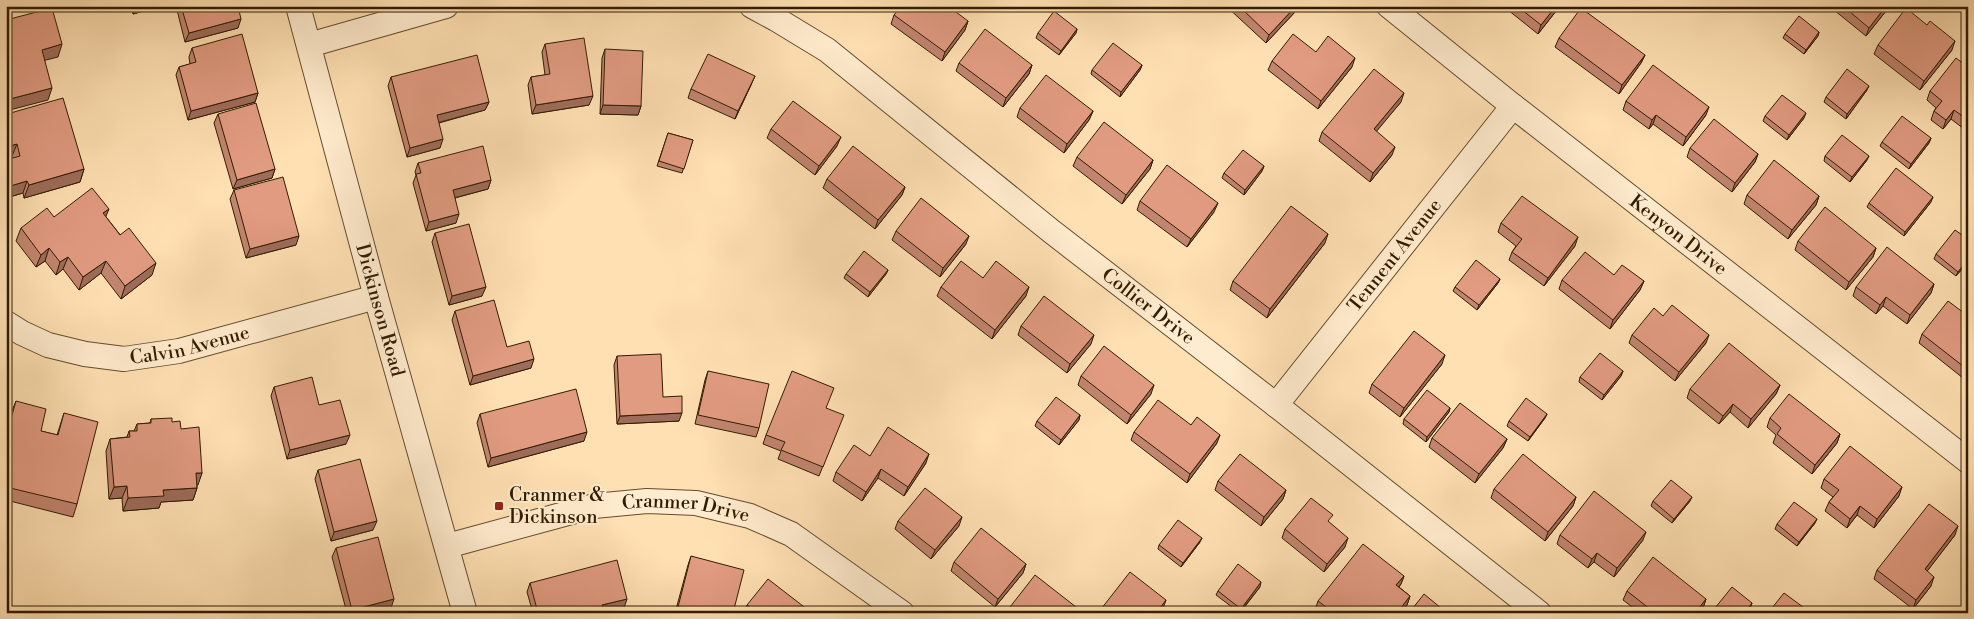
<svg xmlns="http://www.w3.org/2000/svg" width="1974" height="619" viewBox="0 0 1974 619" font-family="'Libre Bodoni',serif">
<rect width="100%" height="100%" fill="#ffe0b2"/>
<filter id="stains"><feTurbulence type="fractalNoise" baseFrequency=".004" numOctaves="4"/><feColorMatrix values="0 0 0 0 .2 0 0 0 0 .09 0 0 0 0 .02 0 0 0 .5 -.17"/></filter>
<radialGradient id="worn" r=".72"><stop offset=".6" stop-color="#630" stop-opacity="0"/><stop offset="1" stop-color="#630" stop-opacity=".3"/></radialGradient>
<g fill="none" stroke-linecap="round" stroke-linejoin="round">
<defs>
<g id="street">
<path id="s1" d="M298 6 376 297 465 613"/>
<path id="s2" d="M752 6 776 19 827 50 1051 231 1276 405 1539 613"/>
<path id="s3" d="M1389 6 1513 106 1968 461"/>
<path d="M309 45 446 6"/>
<path id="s4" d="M6 323 22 333 48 345 85 354 124 359 179 351 376 297"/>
<path id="s5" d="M1276 405 1513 106"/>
<path id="s6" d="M447 546 594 506 647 501 696 503 750 516 791 534 902 613"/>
</g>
</defs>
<!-- street casing -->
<use href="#street" stroke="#644d2e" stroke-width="26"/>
<!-- street -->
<use href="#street" stroke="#ffebcd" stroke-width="24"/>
</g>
<!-- wall -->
<path fill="#c2856f" stroke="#311c02" d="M131 6H161L133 14Z
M176 6H238V28L185 42Z
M1226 6H1297L1295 12 1266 43Z
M1503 6H1560L1538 34Z
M1829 6H1890L1866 36Z
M894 15 968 21 965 30 942 61 891 24Z
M1077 29 1076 33 1059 55 1036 38 1038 33Z
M1819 32 1818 36 1804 54 1783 38 1785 34Z
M1559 38 1645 55 1641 63 1619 94 1555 47Z
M545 44 589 105 532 114 528 85 531 77 545 75 542 52Z
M1878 45 1952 50 1920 90 1874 54Z
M192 48 258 93 255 102 188 120 176 75 179 67 190 64 189 57Z
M605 49 641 106 638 115 600 114 602 58Z
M1316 52 1352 67 1318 109 1268 70 1272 61Z
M959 63 1032 65 1029 74 1003 107 956 71Z
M1142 65 1140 70 1120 97 1091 74 1092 70Z
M1968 67V132L1951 119 1943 129 1931 120 1934 111 1936 108 1927 100 1930 91Z
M391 77 489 102 485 110 439 123 440 148 407 157 388 86Z
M751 85 735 119 688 98 691 89Z
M1867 90 1846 119 1824 102 1826 97Z
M1626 101 1706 115 1683 146 1653 124 1649 129 1623 110Z
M1401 102 1376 131 1392 155 1370 182 1319 141 1322 132Z
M1020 108 1093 111 1089 120 1064 153 1017 117Z
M7 114 84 169 80 182 24 198 23 193 6 198V160L13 158 12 156 6 158Z
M218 114 275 169 272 178 233 189 214 123Z
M1765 116 1804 118 1787 140 1763 121Z
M771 129 837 146 815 175 767 138Z
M668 133 693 140 682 173 657 166Z
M1931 138 1929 143 1909 169 1880 146 1882 142Z
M1690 148 1758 154 1755 162 1732 192 1687 157Z
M1825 156 1867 160 1850 182 1824 161Z
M1077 157 1153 160 1150 169 1122 204 1073 166Z
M418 163 491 180 488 189 455 198 456 223 426 231 413 183 416 175 415 172Z
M1264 166 1262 171 1244 195 1222 178 1224 173Z
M827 179 905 187 902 195 875 229 823 188Z
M234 190 296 245 246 258 230 199Z
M1747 195 1819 196 1816 205 1788 239 1744 204Z
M1140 201 1214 212 1187 247 1137 210Z
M1931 202 1904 236 1867 207 1869 203Z
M54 217H106L152 275 121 299 101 273 79 290 63 269 56 275 45 261 36 267 16 241 21 228Z
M1501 223 1575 246 1544 286 1509 260 1512 252 1516 246 1498 232Z
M896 231 966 244 940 277 892 240Z
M435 233 482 296 449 305 432 242Z
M1968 239V262L1956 276 1934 259 1936 254Z
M1798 241 1876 248 1873 257 1846 290 1795 250Z
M1325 243 1267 318 1230 290 1233 281Z
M888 270 886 274 868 297 844 278 846 274Z
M1614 275 1644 281 1640 290 1610 329 1559 289 1562 280Z
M983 278 1026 296 992 339 937 296 941 287Z
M1500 279 1498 283 1477 310 1453 291 1455 287Z
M1934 284 1931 293 1907 324 1883 306 1876 314 1853 296 1856 287Z
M455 311 507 347 531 368 470 385 452 320Z
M1663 316 1706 343 1675 381 1629 343 1632 335Z
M1968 316V382L1919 343 1922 334Z
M1021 326 1091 344 1067 373 1018 335Z
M617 356 663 397 679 421 617 424 614 365Z
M1442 364 1400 417 1369 393 1372 384Z
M708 371 759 428 756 437 695 424 705 380Z
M1623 371 1621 376 1602 400 1579 382 1580 377Z
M1081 376 1151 394 1127 424 1078 385Z
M1780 385 1776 394 1748 428 1730 412 1719 424 1687 398 1690 389Z
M274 387 319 405 346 444 287 459 271 396Z
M16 401 41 431 57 435 64 413 77 504 73 517 6 500V432L11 413Z
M826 408 840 423 819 476 778 459 781 451 763 444 766 435Z
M1450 408 1449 412 1426 442 1403 424 1404 419Z
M480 414 584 441 488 467 477 423Z
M1547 414 1545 418 1528 441 1507 426 1509 421Z
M1080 415 1079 420 1059 445 1035 426 1037 421Z
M1770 418 1840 434 1837 443 1812 474 1773 443 1776 435 1767 427Z
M151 419 172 422 181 429 202 473 197 485V488L193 500 161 502 159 508 123 511 122 498 109 499 106 451 110 439 127 437 129 431H134L137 424 150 423Z
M1191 425 1217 443 1187 483 1131 440 1134 432Z
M1432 438 1507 439 1503 448 1475 483 1429 447Z
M870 456 926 463 904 496 878 478 862 501 833 481 836 472Z
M318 470 373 530 331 541 315 479Z
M1824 479 1899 496 1874 528 1857 515 1847 528 1825 511 1829 502 1833 497 1821 488Z
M1218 481 1286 490 1283 499 1261 526 1215 490Z
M1494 489 1576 497 1573 506 1545 541 1491 498Z
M1653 501H1690L1672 523 1651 506Z
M898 521 959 526 931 559 895 529Z
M1330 523 1345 547 1324 572 1282 538 1285 529Z
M1815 523 1797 546 1775 529 1777 524Z
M1560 535 1643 540 1614 577 1594 562 1588 568 1557 544Z
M1955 535 1927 571 1931 586 1913 609 1874 579 1877 570Z
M1200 542 1181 567 1158 549 1159 545Z
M336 548 391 608 373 613H347L332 557Z
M691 556 733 613H675L688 565Z
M954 562 1026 564 1023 573 995 607 951 571Z
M1404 576 1401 584 1399 587 1410 596 1407 605 1401 613H1319L1315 610 1318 601Z
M530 583 624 608 605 613H533L527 592Z
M1260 587 1240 613 1216 595 1218 591Z
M1627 591 1706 599 1703 608 1699 613H1640L1623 600Z
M747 605 812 613H745Z
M1010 607 1074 613H1008Z"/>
<!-- shaded-wall -->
<path fill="#9e6c5a" stroke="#311c02" d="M146 6H161L133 14 135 9Z
M1296 6H1297L1295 12 1266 43 1269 35Z
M1556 6H1560L1538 34 1541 25Z
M1886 6H1890L1866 36 1869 28Z
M241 19 238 28 185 42 189 33Z
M968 21 965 30 942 61 945 52Z
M1077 29 1076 33 1059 55 1061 51Z
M1819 32 1818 36 1804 54 1806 50Z
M1955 41 1952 50 1920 90 1924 81Z
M62 44 58 57 38 62 42 50Z
M1645 55 1641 63 1619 94 1622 85Z
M1355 58 1352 67 1318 109 1321 101Z
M1032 65 1029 74 1003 107 1006 98Z
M1142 65 1140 70 1120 97 1121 92Z
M755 76 751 85 735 119 738 111Z
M1869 86 1867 90 1846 119 1847 114Z
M52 88 48 100 6 111V100Z
M258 93 255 102 188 120 191 111Z
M1404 93 1401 102 1371 138 1374 129Z
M593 96 589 105 532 114 536 105Z
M489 102 485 110 433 124 437 115Z
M603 105 641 106 638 115 600 114Z
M1709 107 1706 115 1683 146 1686 137Z
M1954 110 1951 119 1943 129 1946 120Z
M1093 111 1089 120 1064 153 1067 144Z
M1806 113 1804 118 1787 140 1789 135Z
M1656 115 1653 124 1649 129 1652 120Z
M841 137 837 146 815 175 819 166Z
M1931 138 1929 143 1909 169 1911 164Z
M443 139 440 148 407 157 410 148Z
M17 144 12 156 6 158V147Z
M1395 147 1392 155 1370 182 1373 173Z
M1758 154 1755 162 1732 192 1735 183Z
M1869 156 1867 160 1850 182 1852 177Z
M1153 160 1150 169 1122 204 1126 195Z
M1264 166 1262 171 1244 195 1245 190Z
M84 169 80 182 24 198 29 185Z
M275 169 272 178 233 189 237 180Z
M491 180 488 189 450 199 453 190Z
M27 181 23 193 6 198 7 187Z
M905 187 902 195 875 229 878 220Z
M1819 196 1816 205 1788 239 1792 230Z
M1933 197 1931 202 1904 236 1905 232Z
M1218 203 1214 212 1187 247 1191 239Z
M109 209 104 221 103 213Z
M459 214 456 223 426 231 429 222Z
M1328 234 1325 243 1267 318 1270 309Z
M299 236 296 245 246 258 250 249Z
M969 236 966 244 940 277 943 268Z
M1578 237 1575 246 1544 286 1548 278Z
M49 248 45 261 36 267 41 255Z
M1876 248 1873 257 1846 290 1849 282Z
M68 257 63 269 56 275 60 262Z
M1968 259V262L1956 276 1958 272Z
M106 261 101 273 79 290 83 277Z
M156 263 152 275 121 299 125 286Z
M888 270 886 274 868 297 870 292Z
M1500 279 1498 283 1477 310 1479 305Z
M1644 281 1640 290 1610 329 1613 320Z
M1934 284 1931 293 1907 324 1910 315Z
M486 287 482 296 449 305 452 296Z
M1029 287 1026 296 992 339 995 330Z
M1886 297 1883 306 1876 314 1880 305Z
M1094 335 1091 344 1067 373 1070 364Z
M1709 335 1706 343 1675 381 1679 372Z
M1445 355 1442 364 1400 417 1404 408Z
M534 359 531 368 470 385 473 376Z
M1623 371 1621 376 1602 400 1604 395Z
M1154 385 1151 394 1127 424 1131 415Z
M1780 385 1776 394 1748 428 1751 419Z
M1733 404 1730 412 1719 424 1723 416Z
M1450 408 1449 412 1426 442 1427 437Z
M682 413 679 421 617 424 620 416Z
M1547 414 1545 418 1528 441 1530 437Z
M1080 415 1079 420 1059 445 1061 440Z
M587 432 584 441 488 467 491 458Z
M1840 434 1837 443 1812 474 1815 465Z
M350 435 346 444 287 459 290 450Z
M1220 435 1217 443 1187 483 1190 474Z
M1507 439 1503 448 1475 483 1479 474Z
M929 454 926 463 904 496 908 487Z
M881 469 878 478 862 501 866 492Z
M196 473H202L198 485H192Z
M127 486 122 498 109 499 114 487Z
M1902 487 1899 496 1874 528 1877 519Z
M197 488 193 500 161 502 159 508 123 511 128 498 163 490Z
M1286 490 1283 499 1261 526 1264 517Z
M1576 497 1573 506 1545 541 1548 532Z
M1692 497 1690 501 1672 523 1674 519Z
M1860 506 1857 515 1847 528 1850 519Z
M962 517 959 526 931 559 935 550Z
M1817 519 1815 523 1797 546 1799 542Z
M377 521 373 530 331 541 334 532Z
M1958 526 1955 535 1922 578 1925 569Z
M1646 532 1643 540 1614 577 1617 568Z
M1202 538 1200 542 1181 567 1183 563Z
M1348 538 1345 547 1324 572 1327 564Z
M1597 553 1594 562 1588 568 1592 559Z
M1026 564 1023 573 995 607 998 599Z
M1404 576 1401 584 1393 594 1396 585Z
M1934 577 1931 586 1913 609 1916 600Z
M1261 582 1260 587 1239 613 1241 609Z
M1410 596 1407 605 1401 613H1397Z
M394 599 391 608 373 613H351L352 610Z
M627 599 624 608 605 613H600L602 605Z
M1706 599 1703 608 1699 613H1695Z
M1166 600 1163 609 1160 613H1156Z
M1752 603 1749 613H1745Z"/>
<!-- building -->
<path fill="#e19b81" stroke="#311c02" d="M134 6H146L135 9Z
M181 6H238L241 19 189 33Z
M901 6H948L968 21 945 52 894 15Z
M1239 6H1296L1269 35Z
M1517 6H1556L1541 25Z
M1843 6H1886L1869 28Z
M52 8 62 44 42 50 52 88 6 100V20Z
M1581 8 1645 55 1622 85 1559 38Z
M1906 8 1927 25 1930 21 1955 41 1924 81 1878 45Z
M1054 11 1077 29 1061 51 1038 33Z
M1799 16 1819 32 1806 50 1785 34Z
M985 29 1032 65 1006 98 959 63Z
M242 34 258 93 191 111 179 67 196 62 192 48Z
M1293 34 1316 52 1328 36 1355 58 1321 101 1272 61Z
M584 38 593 96 536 105 531 77 550 74 545 44Z
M1113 43 1142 65 1121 92 1092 70Z
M605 49 643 51 641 106 603 105Z
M708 54 755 76 738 111 691 89Z
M477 55 489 102 437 115 443 139 410 148 391 77Z
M1956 58 1968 67V120L1954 110 1946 120 1934 111 1942 101 1930 91Z
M1653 65 1709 107 1686 137 1656 115 1652 120 1626 101Z
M1374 69 1404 93 1374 129 1395 147 1373 173 1322 132Z
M1847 69 1869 86 1847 114 1826 97Z
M1046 75 1093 111 1067 144 1020 108Z
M1782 95 1806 113 1789 135 1765 116Z
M63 98 84 169 29 185 27 181 7 187 6 160 20 156 17 144 6 147V117H7V114Z
M793 101 841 137 819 166 771 129Z
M256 103 275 169 237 180 218 114Z
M1902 116 1931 138 1911 164 1882 142Z
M1714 119 1758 154 1735 183 1690 148Z
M1104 122 1153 160 1126 195 1077 157Z
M668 133 693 140 684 169 659 161Z
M1842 135 1869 156 1852 177 1825 156Z
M483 146 491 180 453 190 459 214 429 222 416 174 421 173 418 163Z
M853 146 905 187 878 220 827 179Z
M1243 150 1264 166 1245 190 1224 173Z
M1774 160 1819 196 1792 230 1747 195Z
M1167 165 1218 203 1191 239 1140 201Z
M1896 168 1933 197 1905 232 1869 203Z
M283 177 299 236 250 249 234 190Z
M92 188 109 209 103 213 120 235 129 228 156 263 125 286 106 261 83 277 68 257 60 262 49 248 41 255 21 228 47 208 54 217Z
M1522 196 1578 237 1548 278 1512 252 1522 239 1501 223Z
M921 198 969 236 943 268 896 231Z
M1291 206 1328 234 1270 309 1233 281Z
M1825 207 1876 248 1849 282 1798 241Z
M469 224 486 287 452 296 435 233Z
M1955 230 1968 239V259L1958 272 1936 254Z
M1887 247 1934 284 1910 315 1886 297 1880 305 1856 287Z
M864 251 888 270 870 292 846 274Z
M1585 252 1614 275 1622 265 1644 281 1613 320 1562 280Z
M1476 260 1500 279 1479 305 1455 287Z
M961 261 983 278 996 261 1029 287 995 330 941 287Z
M1044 296 1094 335 1070 364 1021 326Z
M494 300 507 347 529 341 534 359 473 376 455 311Z
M1948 301 1968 316V370L1922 334Z
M1672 305 1709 335 1679 372 1632 335 1654 308 1663 316Z
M1414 331 1445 355 1404 408 1372 384Z
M1729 343 1780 385 1751 419 1733 404 1723 416 1690 389Z
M1104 346 1154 385 1131 415 1081 376Z
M1600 353 1623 371 1604 395 1580 377Z
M661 354 663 397 682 396V413L620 416 617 356Z
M708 371 769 384 759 428 698 415Z
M792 371 834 388 826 408 844 415 823 467 781 450 785 442 766 435Z
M312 377 319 405 340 400 350 435 290 450 274 387Z
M576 389 587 432 491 458 480 414Z
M1427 390 1450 408 1427 437 1404 419Z
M1789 394 1840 434 1815 465 1777 434 1781 428 1770 418Z
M1056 397 1080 415 1061 440 1037 421Z
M1526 398 1547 414 1530 437 1509 421Z
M1158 400 1191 425 1197 417 1220 435 1190 474 1134 432Z
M16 401 46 409 41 431 58 435 64 413 98 422 77 504 6 487V437Z
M1460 403 1507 439 1479 474 1432 438Z
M172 418V422L180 421 181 429 199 427 202 473H196L197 488 163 490 164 496 128 498 127 486 114 487 110 439 130 437 129 431H137V424L151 423V419Z
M888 427 929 454 908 487 881 469 866 492 836 472 854 445 870 456Z
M1850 446 1902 487 1877 519 1860 506 1850 519 1829 502 1839 490 1824 479Z
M1240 454 1286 490 1264 517 1218 481Z
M1523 454 1576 497 1548 532 1494 489Z
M360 459 377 521 334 532 318 470Z
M1671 480 1692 497 1674 519 1653 501Z
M925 488 962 517 935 550 898 521Z
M1594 491 1646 532 1617 568 1597 553 1592 559 1560 535Z
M1311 498 1333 515 1328 521 1348 538 1327 564 1285 529Z
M1794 502 1817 519 1799 542 1777 524Z
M1929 504 1958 526 1925 569 1934 577 1916 600 1877 570Z
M1178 520 1202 538 1183 563 1159 545Z
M981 528 1026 564 998 599 954 562Z
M378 537 394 599 352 610 336 548Z
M1363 544 1404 576 1396 585 1410 596 1397 613H1334L1318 601Z
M691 556 744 570 733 613H700L678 607Z
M1653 557 1706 599 1695 613H1655L1627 591Z
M617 560 627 599 602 605 604 613H538L530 583Z
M1238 564 1261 582 1241 609 1218 591Z
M1130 572 1166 600 1156 613H1098Z
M1035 575 1076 607 1071 613H1018L1010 607Z
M768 579 812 613H757L747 605Z
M1732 587 1752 603 1745 613H1711Z
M1784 593 1807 610 1805 613H1768Z
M1424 594 1447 613H1409Z
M655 610 656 613H645Z"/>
<!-- markers -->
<rect fill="#8f2418" stroke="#ffebcd" stroke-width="2" x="494" y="501" width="10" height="10" rx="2.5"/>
<g text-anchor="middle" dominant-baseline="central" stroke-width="4" stroke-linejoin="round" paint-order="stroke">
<!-- street labels -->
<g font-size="19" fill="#311c02" stroke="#ffebcd">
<text stroke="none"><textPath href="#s3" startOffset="369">Kenyon Drive</textPath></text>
<text stroke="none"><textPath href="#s5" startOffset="191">Tennent Avenue</textPath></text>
<text stroke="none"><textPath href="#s2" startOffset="498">Collier Drive</textPath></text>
<text stroke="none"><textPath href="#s1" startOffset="315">Dickinson Road</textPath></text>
<text stroke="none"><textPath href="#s4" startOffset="192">Calvin Avenue</textPath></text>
<text stroke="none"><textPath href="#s6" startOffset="245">Cranmer Drive</textPath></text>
</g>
<!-- poi labels -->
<g font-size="19" fill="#311c02" stroke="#ffebcd" text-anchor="start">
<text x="509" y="495">Cranmer &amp;<tspan x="509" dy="22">Dickinson</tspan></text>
</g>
</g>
<!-- margin -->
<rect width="1974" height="619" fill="none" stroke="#ffe0b2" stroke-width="25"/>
<rect x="8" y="8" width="1959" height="604" fill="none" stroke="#311c02" stroke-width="2.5"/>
<rect x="12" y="12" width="1949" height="594" fill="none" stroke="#311c02"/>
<rect width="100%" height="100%" filter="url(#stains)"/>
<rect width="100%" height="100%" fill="url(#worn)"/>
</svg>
